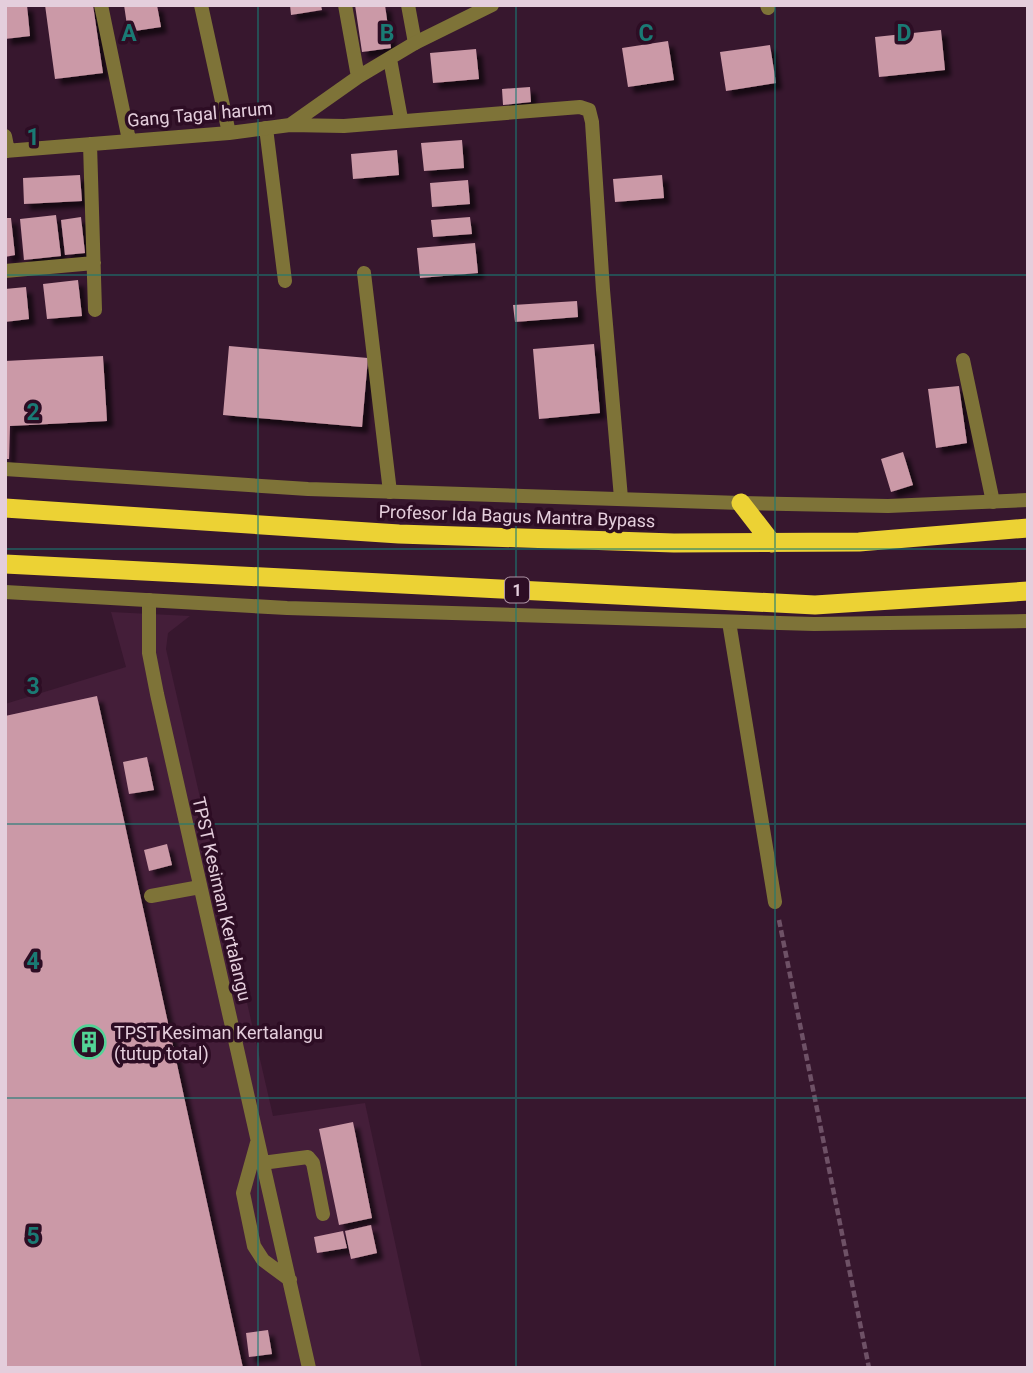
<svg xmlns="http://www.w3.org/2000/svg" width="1033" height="1373" viewBox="0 0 1033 1373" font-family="Roboto,sans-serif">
<defs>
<filter id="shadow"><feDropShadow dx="6" dy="6" stdDeviation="2" flood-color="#0009"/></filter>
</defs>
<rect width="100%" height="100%" fill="#37172e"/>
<!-- built -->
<path fill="#441e39" d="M111 612 190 616 168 633 166 649 273 1116 365 1103 422 1368H5V704L126 667Z"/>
<!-- building -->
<path fill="#cb99a7" filter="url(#shadow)" d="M5 5H27L30 36 5 39Z
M45 5H93L103 73 55 79Z
M124 5H157L161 27 128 32Z
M290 5H321L322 10 291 15Z
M355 5H385L391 48 362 52Z
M941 30 945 70 879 77 875 37Z
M668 41 674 80 628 87 622 48Z
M770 45 776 83 726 91 720 52Z
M476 49 479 79 433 83 430 53Z
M530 87 531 102 503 105 502 89Z
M462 140 464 168 424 171 421 143Z
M397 150 399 175 353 179 351 154Z
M80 175 82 201 24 204 23 178Z
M662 175 664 198 615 202 613 179Z
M468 180 470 204 432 207 430 183Z
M56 215 61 256 24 260 20 219Z
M81 217 85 253 65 255 61 220Z
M470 217 472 234 433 237 431 220Z
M5 218H11L15 255 5 257Z
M475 243 478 273 420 278 417 248Z
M78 280 82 316 47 319 43 284Z
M26 287 29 319 5 322V289Z
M577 301 578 317 515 322 513 305Z
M594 344 600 413 539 419 533 349Z
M229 346 368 358 362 427 223 415Z
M103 356 107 421 10 426 9 459H5V361Z
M959 386 967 443 936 448 928 389Z
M903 452 913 485 891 492 881 459Z
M97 696 243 1368H5V716Z
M147 757 154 790 129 794 123 762Z
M167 844 172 865 149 871 144 850Z
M353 1122 372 1218 339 1225 319 1129Z
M371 1225 377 1253 351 1259 345 1231Z
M343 1231 347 1248 317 1253 314 1237Z
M268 1330 272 1354 249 1357 246 1333Z"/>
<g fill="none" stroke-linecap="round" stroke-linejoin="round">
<!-- path -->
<path stroke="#6e5166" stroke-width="4.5" stroke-dasharray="7 3.5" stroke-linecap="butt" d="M779 920 869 1368"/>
<!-- service -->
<path stroke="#7e7338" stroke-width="14" d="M408 5 415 43
M767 5 768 8
M266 128 285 281
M963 360 993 502
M149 600V653L157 694 309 1368
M729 622 775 902
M151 896 200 887
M257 1143 243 1193 254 1246 263 1260 290 1280
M262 1163 308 1157 313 1163 323 1214"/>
<!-- minor -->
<path stroke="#7e7338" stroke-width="14" d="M101 5 129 140
M201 5 229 133
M345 5 358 77
M390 59 401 119
M290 125 344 126 580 107 589 110 592 122 603 290 621 498
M5 136 8 151
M90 144 95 310
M5 151 229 133 290 125 358 77 415 43 492 5
M5 271 94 263
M364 273 390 492"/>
<!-- tertiary -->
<path stroke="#7e7338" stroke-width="14" d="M5 469 308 489 741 503 888 506 1028 500
M5 592 287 608 814 624 1028 621"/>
<!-- trunk -->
<path stroke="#ecd234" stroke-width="19" d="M741 503 772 543
M5 508 399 534 674 543 859 542 1028 528
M5 564 815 605 1028 591"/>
</g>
<!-- grid -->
<path fill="none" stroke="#1a7a74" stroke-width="2" stroke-opacity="0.55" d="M258 5V1368M516 5V1368M775 5V1368M5 275H1028M5 549H1028M5 824H1028M5 1098H1028"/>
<!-- icons -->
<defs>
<symbol id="building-ring" viewBox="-11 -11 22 22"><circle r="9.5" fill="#2d0d24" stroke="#53d396" stroke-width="1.5"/><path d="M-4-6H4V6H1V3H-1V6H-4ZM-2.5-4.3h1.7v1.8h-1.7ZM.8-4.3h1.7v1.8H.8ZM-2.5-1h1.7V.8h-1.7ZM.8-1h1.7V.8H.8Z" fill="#53d396"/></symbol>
</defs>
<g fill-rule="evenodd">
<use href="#building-ring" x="70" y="1023" width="38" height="38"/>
</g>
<g text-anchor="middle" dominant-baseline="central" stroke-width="7" stroke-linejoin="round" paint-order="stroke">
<!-- shield labels -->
<rect fill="#2d0d24" stroke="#ad94a5" stroke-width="2" x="505" y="577.5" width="24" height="25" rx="5"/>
<g font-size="16" font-weight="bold" fill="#e4cedc">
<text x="517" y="590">1</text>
</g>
<!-- street labels -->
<g font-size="18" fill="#e4cedc" stroke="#2d0d24">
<text transform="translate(200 114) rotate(-5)">Gang Tagal harum</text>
<text transform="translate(517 516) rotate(2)">Profesor Ida Bagus Mantra Bypass</text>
<text transform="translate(222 899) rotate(77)">TPST Kesiman Kertalangu</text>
</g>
<!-- poi labels -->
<g font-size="18" fill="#e4cedc" stroke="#2d0d24" text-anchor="start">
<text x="114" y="1032">TPST Kesiman Kertalangu<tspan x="114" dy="21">(tutup total)</tspan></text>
</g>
</g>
<g font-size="23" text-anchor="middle" font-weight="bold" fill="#1a7a74" stroke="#2d0d24" stroke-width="7" stroke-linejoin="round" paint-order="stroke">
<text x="129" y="41">A</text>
<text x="387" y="41">B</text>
<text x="646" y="41">C</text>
<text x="904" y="41">D</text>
<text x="33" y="145">1</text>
<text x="33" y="420">2</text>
<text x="33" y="694">3</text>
<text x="33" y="969">4</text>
<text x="33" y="1244">5</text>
</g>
<!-- border -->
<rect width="1033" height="1373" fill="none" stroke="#e4cedc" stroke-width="14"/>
</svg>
